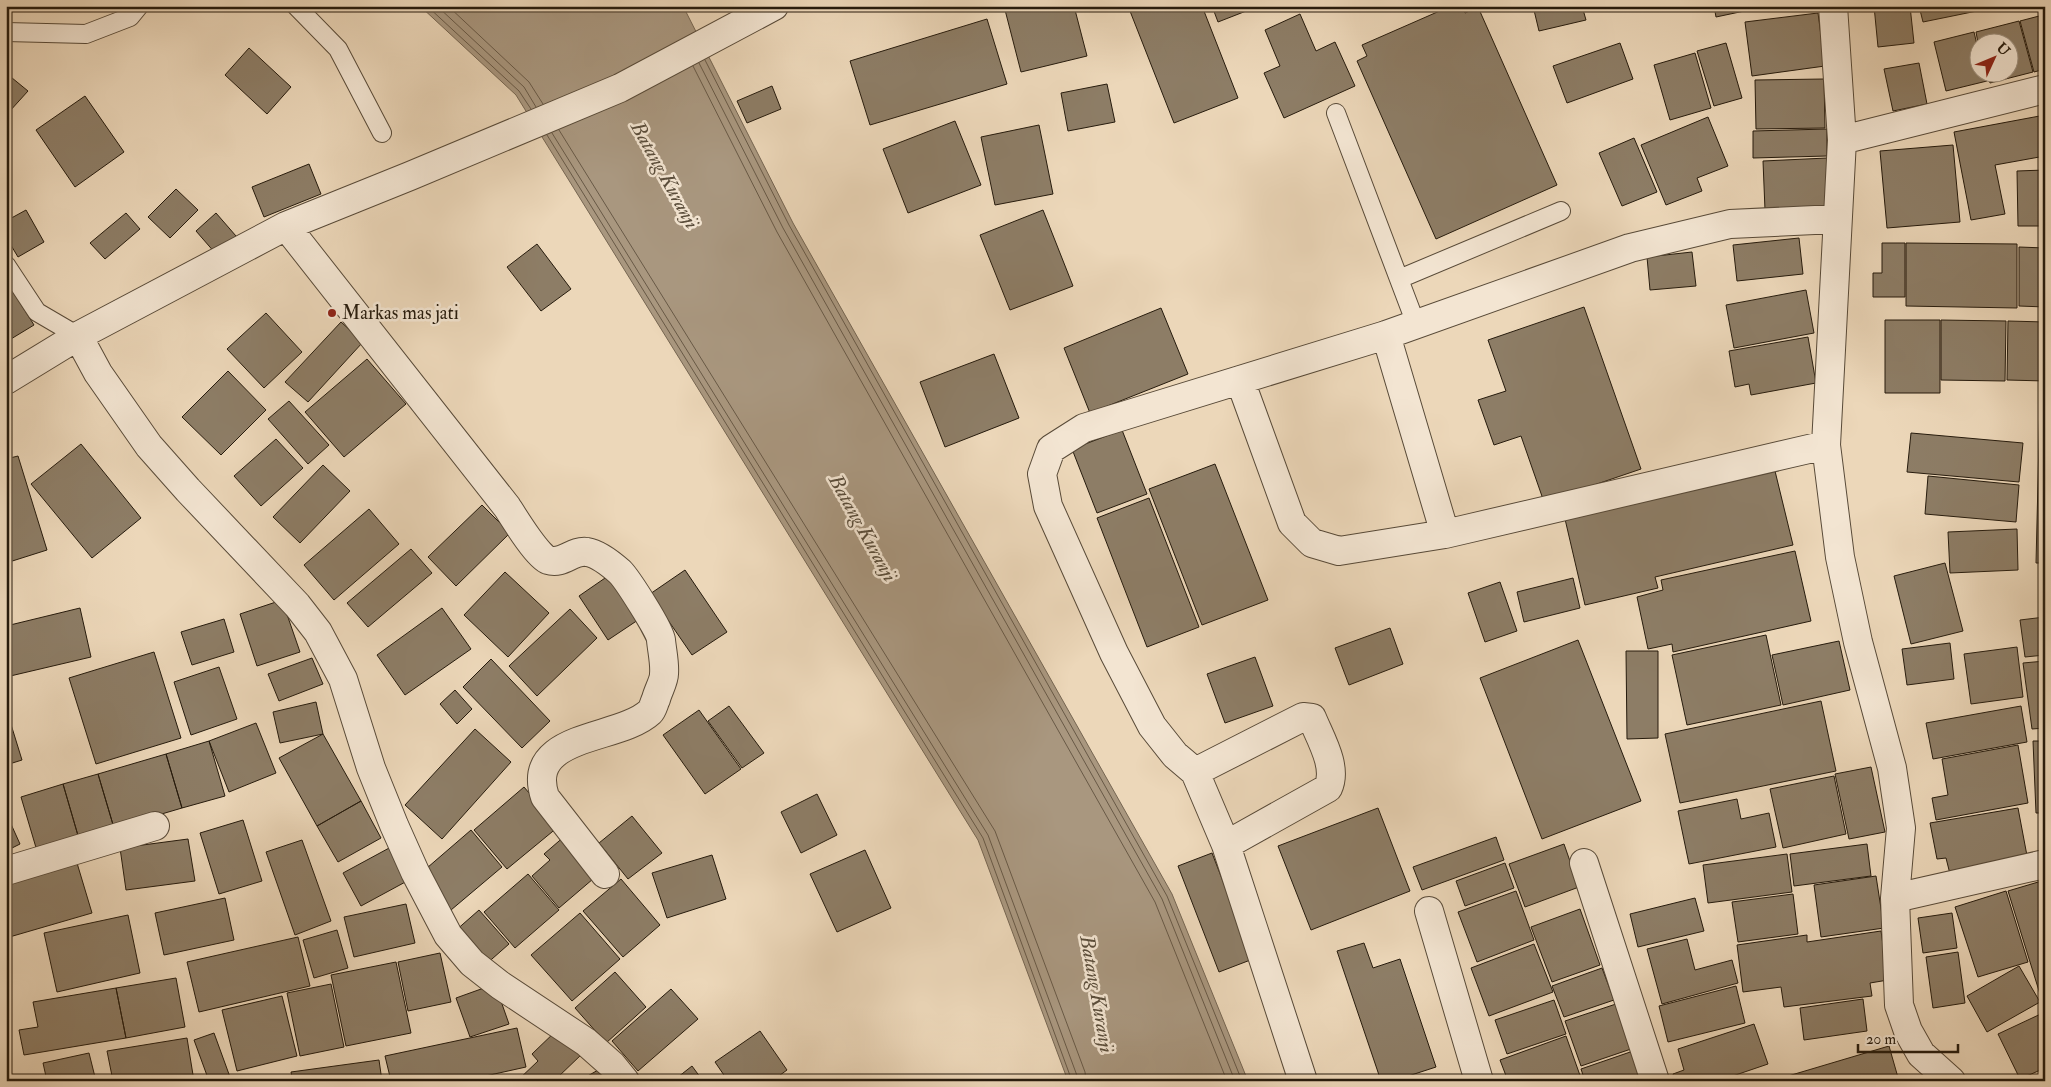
<svg xmlns="http://www.w3.org/2000/svg" width="2051" height="1087" viewBox="0 0 2051 1087" font-family="'IM FELL Double Pica',serif">
<rect width="100%" height="100%" fill="#ecd7b9"/>
<filter id="stains"><feTurbulence type="fractalNoise" baseFrequency=".004" numOctaves="4"/><feColorMatrix values="0 0 0 0 .2 0 0 0 0 .09 0 0 0 0 .02 0 0 0 .5 -.17"/></filter>
<radialGradient id="worn" r=".72"><stop offset=".6" stop-color="#630" stop-opacity="0"/><stop offset="1" stop-color="#630" stop-opacity=".3"/></radialGradient>
<!-- water -->
<path fill="#a9977f" stroke="#756551" d="M420 6H683L793 223 1172 894 1248 1081H1068L978 840 516 95Z"/>
<g fill="none" stroke-linecap="round" stroke-linejoin="round">
<!-- shore -->
<path stroke="#685946" stroke-width="1" d="M427 6 519 91 531 109
M437 6 524 87 536 107
M448 6 529 82 543 104
M705 60 789 225 1167 896 1242 1081
M699 63 783 228 1162 899 1235 1081
M693 66 777 232 1155 902 1227 1081
M559 130 995 831 1085 1072 1086 1081
M552 133 988 835 1079 1081
M547 135 983 838 1072 1081"/>
</g>
<!-- building -->
<path fill="#8d7d66" stroke="#261b0d" d="M1004 6H1074L1087 56 1021 72Z
M1128 6H1202L1238 98 1174 123Z
M1212 6H1259L1218 22Z
M1451 6H1462L1465 13 1478 7 1557 185 1436 239 1357 61 1367 56 1362 45Z
M1533 6H1582L1586 20 1539 31Z
M1714 6H1768L1716 17Z
M1874 6H1910L1914 43 1878 47Z
M1919 6H1976L1977 11 1923 22Z
M2041 6H2045V69L2034 72 2020 21 2043 15Z
M1818 13 1825 66 1752 76 1745 22Z
M1300 14 1316 51 1335 42 1355 86 1284 118 1264 73 1280 66 1265 30Z
M987 19 1007 84 870 125 850 61Z
M2019 21 2033 72 1990 83 1987 72H2008V42L1978 43 1976 32Z
M1974 32 1978 49V72H1985L1987 81 1946 91 1934 42Z
M1620 43 1633 79 1567 103 1553 66Z
M1726 43 1742 98 1714 106 1697 51Z
M249 48 291 87 267 114 225 75Z
M1695 53 1711 108 1670 120 1654 65Z
M1919 63 1927 104 1893 111 1884 69Z
M6 73 28 91 9 112 6 110Z
M1824 79 1825 128 1756 129 1755 80Z
M1107 84 1115 122 1068 131 1061 93Z
M772 86 781 109 747 123 737 101Z
M85 96 124 152 75 187 36 130Z
M2045 115V156L1995 165 2005 214 1971 220 1954 132Z
M1708 117 1728 166 1697 178 1702 191 1666 205 1641 145Z
M955 121 981 185 908 213 883 149Z
M1039 125 1053 194 995 205 981 137Z
M1827 129V156L1753 158V131Z
M1634 138 1657 192 1622 206 1599 153Z
M1953 145 1960 222 1887 228 1880 151Z
M1827 158 1830 208 1765 210 1763 161Z
M309 164 321 194 264 217 252 187Z
M2045 170V226H2018L2017 171Z
M176 189 198 210 170 238 148 217Z
M26 210 44 242 18 257 6 237V221Z
M1043 210 1073 286 1010 310 980 235Z
M126 213 140 229 105 259 90 243Z
M216 213 236 236 216 254 196 231Z
M1799 238 1803 274 1737 281 1733 245Z
M1882 243H1905V297H1873V273H1882Z
M1906 243 2017 244V308L1906 306Z
M537 244 571 289 541 311 507 267Z
M2019 247 2045 248V307L2019 306Z
M1692 252 1696 286 1650 290 1647 257Z
M12 290 34 325 6 342V293Z
M1806 290 1814 333 1734 348 1726 305Z
M1584 307 1641 469 1544 502 1521 436 1494 445 1478 400 1506 391 1488 340Z
M1161 308 1188 374 1090 413 1064 348Z
M266 313 302 352 264 388 227 349Z
M1885 320H1940V393H1885Z
M1941 320 2006 321 2005 381 1941 380Z
M2008 321 2045 322V381L2007 380Z
M341 322 363 342 308 402 285 382Z
M1808 337 1816 383 1751 395 1749 384 1735 387 1729 351Z
M994 354 1019 418 945 447 920 382Z
M367 359 406 404 344 457 305 412Z
M228 371 266 410 221 455 182 417Z
M2040 399 2045 400V563H2036Z
M289 401 329 445 308 464 268 419Z
M1122 430 1147 494 1097 513 1072 449Z
M1911 433 2023 443 2019 482 1907 472Z
M276 439 303 468 261 506 234 476Z
M81 444 141 518 92 558 31 484Z
M18 456 47 550 6 563V459Z
M1215 464 1268 600 1202 625 1149 489Z
M323 465 350 491 300 543 273 517Z
M1775 471 1793 545 1655 577 1658 588 1585 605 1565 519Z
M1928 476 2019 485 2016 522 1925 514Z
M1149 498 1199 627 1147 647 1097 518Z
M482 505 510 533 456 586 428 557Z
M369 509 399 544 334 600 304 565Z
M2017 529 2018 570 1950 573 1948 532Z
M411 549 432 573 368 627 347 603Z
M1795 551 1811 621 1673 652 1672 644 1648 649 1637 597 1663 590 1661 580Z
M1945 563 1963 631 1911 644 1894 576Z
M685 570 727 632 692 655 650 594Z
M505 572 549 613 508 657 464 615Z
M608 576 638 620 608 640 579 596Z
M1573 578 1580 608 1524 622 1517 592Z
M1500 582 1517 631 1485 642 1468 593Z
M282 600 300 652 257 666 240 614Z
M80 608 91 657 6 677V626Z
M442 608 471 649 405 695 377 655Z
M570 609 597 638 537 696 509 666Z
M2045 617V655L2025 657 2020 620Z
M224 619 234 652 192 665 181 632Z
M1390 628 1403 664 1349 685 1335 648Z
M1766 635 1781 705 1687 725 1672 655Z
M1578 640 1641 801 1542 839 1480 678Z
M1839 641 1850 690 1783 705 1772 655Z
M1950 643 1954 679 1907 685 1902 649Z
M2017 647 2023 697 1971 704 1964 654Z
M1626 651H1658V738L1627 739Z
M154 652 181 738 96 764 69 678Z
M1255 657 1273 706 1225 723 1207 674Z
M312 658 323 684 279 701 268 674Z
M491 659 550 721 522 748 463 687Z
M2045 661V728L2032 729 2023 663Z
M219 667 237 719 191 735 174 682Z
M455 690 472 709 457 724 440 704Z
M1821 701 1836 771 1680 803 1665 734Z
M316 702 323 734 280 743 273 712Z
M729 706 764 753 742 768 708 721Z
M2021 706 2027 742 1933 759 1926 723Z
M699 710 741 769 705 794 663 735Z
M9 718 22 760 6 765V719Z
M256 723 276 773 229 792 209 741Z
M475 729 511 762 442 839 405 805Z
M323 734 361 801 317 826 279 758Z
M209 741 225 796 182 808 166 754Z
M2033 741H2045V813H2036Z
M2018 745 2028 803 1936 820 1932 798 1948 795 1942 759Z
M166 754 182 808 114 828 98 774Z
M1871 767 1885 832 1849 839 1835 774Z
M98 774 114 828 79 839 63 784Z
M1834 776 1846 834 1783 848 1770 789Z
M63 784 79 839 37 851 21 797Z
M524 787 558 827 507 869 474 830Z
M817 794 837 835 801 853 781 812Z
M1737 799 1741 819 1769 813 1776 847 1689 864 1678 811Z
M361 801 381 838 338 862 317 826Z
M1378 808 1410 891 1311 930 1278 846Z
M2018 808 2028 861 1950 874 1946 858 1937 859 1930 823Z
M6 813 20 844 6 851Z
M632 816 662 853 628 879 599 843Z
M243 820 262 881 219 894 200 833Z
M471 830 502 867 451 910 420 874Z
M566 835 600 873 559 908 532 876 550 860 544 854Z
M1496 837 1504 860 1422 890 1413 867Z
M188 839 195 881 126 890 120 848Z
M302 840 331 921 295 935 266 852Z
M1564 844 1579 887 1525 907 1509 864Z
M1867 844 1871 876 1794 886 1790 854Z
M391 847 409 880 361 906 343 873Z
M865 850 891 908 837 932 810 874Z
M1212 853 1253 959 1219 972 1178 866Z
M1787 854 1792 892 1708 903 1703 865Z
M712 855 726 899 667 918 652 873Z
M77 863 92 913 6 938V884Z
M1505 863 1514 888 1465 906 1456 881Z
M528 874 559 910 515 948 484 912Z
M1876 876 1884 928 1821 937 1814 885Z
M621 879 660 925 623 957 583 911Z
M2045 880V1007H2044L2008 891Z
M1516 891 1534 940 1477 962 1458 912Z
M2006 891 2028 962 1978 977 1955 907Z
M1793 894 1798 934 1738 942 1732 902Z
M225 898 234 940 164 955 155 913Z
M1695 898 1704 931 1638 947 1630 914Z
M406 904 415 943 354 957 344 917Z
M1580 909 1600 965 1552 982 1531 927Z
M479 910 509 944 484 966 454 932Z
M580 913 620 959 572 1001 531 955Z
M1952 913 1957 948 1923 953 1918 918Z
M128 915 140 973 57 992 44 933Z
M337 930 348 968 314 978 303 940Z
M1881 931 1888 980 1870 983 1872 996 1784 1007 1781 987 1743 992 1737 945 1807 935V942Z
M298 937 310 986 199 1012 187 962Z
M1687 939 1695 970 1732 960 1738 983 1662 1004 1647 949Z
M1364 943 1373 968 1400 959 1436 1067 1393 1081H1381L1337 951Z
M1534 944 1553 992 1489 1016 1471 968Z
M1958 952 1965 1003 1933 1008 1926 957Z
M440 953 451 1002 408 1011 398 962Z
M396 962 411 1033 346 1046 331 975Z
M2019 966 2040 1002 1987 1032 1967 996Z
M1602 968 1614 1000 1564 1017 1552 986Z
M615 972 646 1007 606 1043 575 1008Z
M176 978 185 1027 126 1038 116 988Z
M331 984 344 1047 300 1056 287 993Z
M495 984 509 1024 470 1037 456 998Z
M1736 986 1745 1023 1668 1042 1659 1006Z
M116 988 126 1038 24 1055 19 1030 38 1027 33 1002Z
M671 989 698 1019 638 1071 612 1041Z
M282 996 297 1056 237 1071 222 1010Z
M1863 999 1867 1031 1804 1040 1800 1008Z
M1554 1000 1566 1034 1507 1054 1495 1020Z
M1619 1003 1634 1048 1581 1066 1565 1021Z
M2045 1012V1068L2020 1079 1998 1034Z
M1754 1024 1768 1064 1718 1081H1675L1673 1074 1684 1070 1678 1049Z
M517 1028 526 1067 463 1081H391L385 1056Z
M558 1029 582 1054 557 1078 560 1081H517L538 1061 532 1054Z
M760 1031 787 1070 772 1081H728L715 1062Z
M214 1033 230 1077 218 1081H209L194 1040Z
M1566 1036 1582 1081H1508L1500 1060Z
M187 1038 194 1081H113L107 1051Z
M1889 1046 1899 1081H1779L1778 1079Z
M1636 1050 1646 1081H1585L1581 1069Z
M89 1053 96 1081H47L43 1063Z
M379 1060 382 1081H293L291 1072Z
M605 1066 614 1081H579Z
M692 1066 703 1081H673Z"/>
<g fill="none" stroke-linecap="round" stroke-linejoin="round">
<defs>
<path id="lane" d="M296 6 338 49 382 133
M6 32 86 34 130 17 139 6
M1336 113 1416 324
M6 265 37 312 78 336
M1399 279 1561 211"/>
<path id="street" d="M1833 6 1842 140 1826 445 1840 557 1858 642 1892 768 1901 828 1895 898 1899 1005 1908 1031 1921 1054 1951 1081
M1842 140 2045 89
M286 226 507 507C514 518 538 557 548 560 563 565 572 550 587 552 599 554 611 564 620 572 627 579 660 630 661 640 662 651 665 663 664 674 664 681 658 691 656 699 654 703 653 709 650 712 619 741 524 733 545 797L605 874
M1386 335 1445 534 1826 445
M78 336 98 373 149 446 188 490 297 605 318 632 343 679 371 768 394 825 415 872 448 935 472 963 500 985 586 1042 612 1065 625 1081
M6 380 78 336 286 226 410 176 620 88 774 6
M1240 380 1292 523 1312 543 1339 551 1445 534
M1195 772 1226 845
M1584 863 1655 1081
M6 871 155 826
M1895 898 2045 864
M1429 911 1479 1081
M1303 1081 1226 845 1328 788C1338 767 1320 738 1312 718L1303 717 1195 772 1175 755 1152 726 1114 653 1048 506 1042 474 1051 449 1084 428 1386 335 1630 248 1730 224 1836 219"/>
</defs>
<!-- lane casing -->
<use href="#lane" stroke="#584a38" stroke-width="20"/>
<!-- street casing -->
<use href="#street" stroke="#584a38" stroke-width="30"/>
<!-- lane -->
<use href="#lane" stroke="#f3e5d2" stroke-width="18"/>
<!-- street -->
<use href="#street" stroke="#f3e5d2" stroke-width="28"/>
</g>
<!-- markers -->
<circle fill="#8f2418" stroke="#f3e5d2" stroke-width="2" cx="332" cy="313" r="5"/>
<g text-anchor="middle" dominant-baseline="central" stroke-width="5" stroke-linejoin="round" paint-order="stroke">
<!-- poi labels -->
<g font-size="19" fill="#261b0d" stroke="#f3e5d2" text-anchor="start">
<text x="342" y="313">Markas mas jati</text>
</g>
<!-- water labels -->
<g font-size="20" font-style="italic" fill="#5a4d3b" stroke="#f3e5d2">
<text transform="translate(665 175) rotate(61)">Batang Kuranji</text>
<text transform="translate(863 528) rotate(61)">Batang Kuranji</text>
<text transform="translate(1097 994) rotate(80)">Batang Kuranji</text>
</g>
</g>
<!-- margin -->
<rect width="2051" height="1087" fill="none" stroke="#ecd7b9" stroke-width="25"/>
<rect x="8" y="8" width="2036" height="1072" fill="none" stroke="#261b0d" stroke-width="2.5"/>
<rect x="12" y="12" width="2026" height="1062" fill="none" stroke="#261b0d"/>
<!-- north arrow -->
<g transform="translate(1994 58) rotate(46)"><circle r="24" fill="#f3e5d2" stroke="#a19483"/>
<path d="M0-4L9 19L0 12L-9 19Z" fill="#8f2418"/>
<text y="-8" font-size="14" font-weight="bold" text-anchor="middle" fill="#261b0d">U</text>
</g>
<!-- scale -->
<path d="M1858 1044v8h100v-8" fill="none" stroke="#261b0d" stroke-width="2.5"/>
<text x="1866" y="1044" font-size="15" fill="#261b0d" stroke="#f3e5d2" stroke-width="4" paint-order="stroke">20 m</text>
<rect width="100%" height="100%" filter="url(#stains)"/>
<rect width="100%" height="100%" fill="url(#worn)"/>
</svg>
